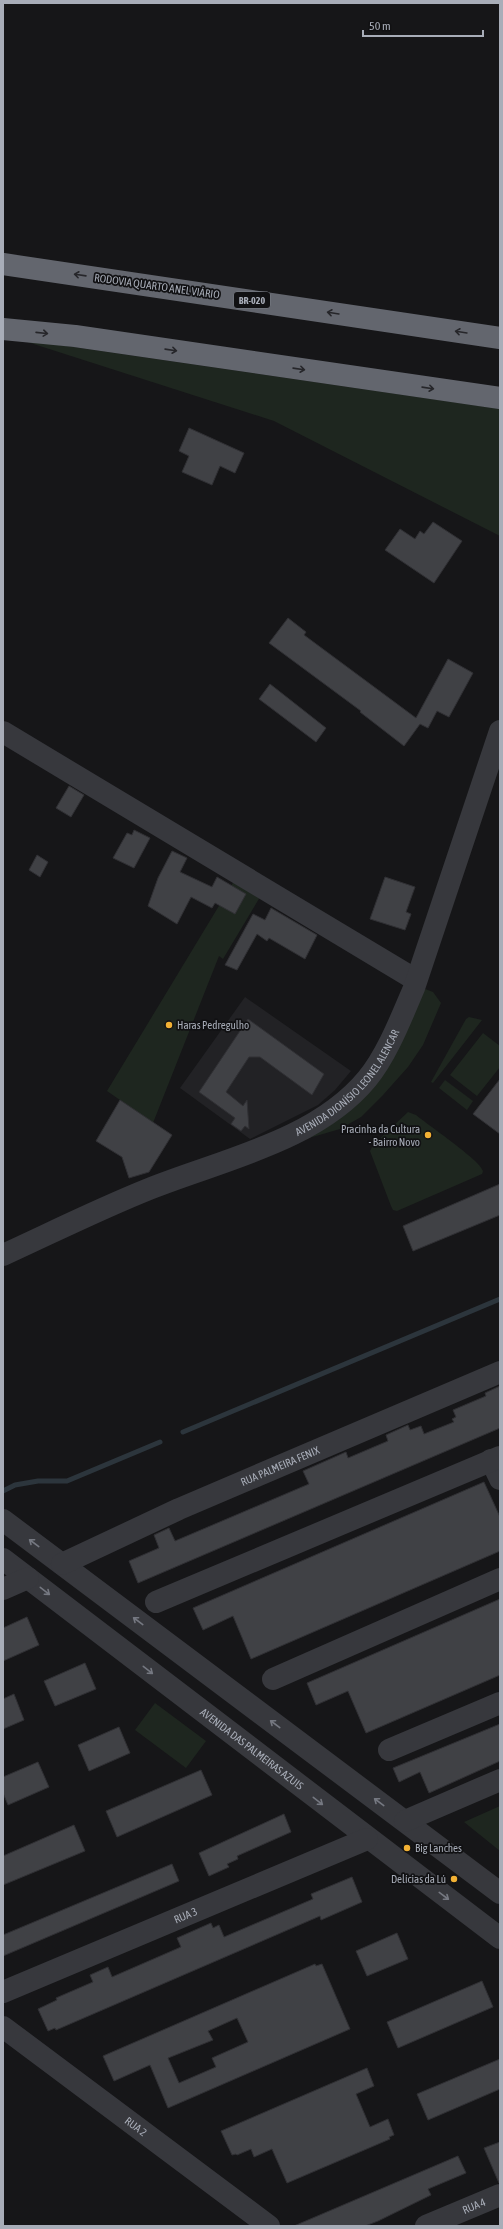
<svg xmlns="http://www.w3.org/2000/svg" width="503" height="2229" viewBox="0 0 503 2229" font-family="'Asap Condensed',sans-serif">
<rect width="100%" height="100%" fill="#161618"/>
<!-- built -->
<path fill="#222225" d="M245 997 351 1071 335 1090 318 1105 250 1139 180 1088Z"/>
<!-- green -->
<path fill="#1e261f" d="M18 339 500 409V536L274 421Z
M234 881 260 897 223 959 219 956 153 1123 107 1091Z
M420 987 433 992 441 1003 423 1045 408 1067 383 1095 361 1117 340 1129 309 1138 335 1120Z
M469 1017 482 1020 433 1083 431 1082 466 1019Z
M483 1033 500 1046V1067L477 1096 450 1075Z
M445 1080 473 1101 467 1110 439 1088Z
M408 1112 416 1115C428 1125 480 1160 483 1171L482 1174 397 1211 393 1210 391 1206 370 1151 373 1145Z
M155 1703 206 1741 186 1768 135 1730Z
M500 1806V1851L464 1822Z"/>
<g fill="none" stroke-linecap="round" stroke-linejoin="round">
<!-- stream -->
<path stroke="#2c353c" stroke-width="5" d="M183 1432 500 1299
M3 1491 15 1485 38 1481H67L160 1442"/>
</g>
<!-- building -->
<path fill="#404145" stroke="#303034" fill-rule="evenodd" d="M189 428 244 453 235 473 220 466 212 485 182 472 189 456 179 451Z
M433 522 462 541 434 583 385 550 400 529 415 539 420 531 424 534Z
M288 618 306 632 304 635 416 718 448 659 473 673 449 717 437 711 428 728 420 724 404 746 360 712 361 711 269 643Z
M270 684 326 728 316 742 259 699Z
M69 786 84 795 71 817 56 808Z
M134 830 150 838 134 868 113 858 127 833 132 835Z
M172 851 187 858 180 872 212 887 217 877 246 894 235 914 215 903 212 908 191 897 177 924 148 906 158 878Z
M37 855 48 862 40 877 29 870Z
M385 877 415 887 406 912 411 914 405 930 370 919Z
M271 908 317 935 305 959 269 938 267 941 257 934 237 970 225 965 253 914 265 920Z
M248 1019 324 1074 312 1095 260 1057H249L226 1092 243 1106 247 1100 249 1129 245 1126 241 1131 231 1124 235 1118 199 1092Z
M500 1079V1134L473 1114Z
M120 1100 172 1135 149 1172 129 1178 122 1157 96 1141Z
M500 1184V1215L413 1251 403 1226Z
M500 1386V1428L138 1583 129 1561 159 1548 154 1535 169 1528 175 1541 309 1484 303 1471 346 1452 348 1458 388 1441 386 1435 408 1425 410 1430 421 1426 424 1434 454 1422 452 1419 456 1417 453 1410 486 1396 485 1393Z
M484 1482 500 1517V1551L251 1659 233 1616 203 1630 193 1608Z
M500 1599V1675L366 1733 348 1691 316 1705 307 1683Z
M27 1617 39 1645 3 1661V1628Z
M85 1663 96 1689 55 1706 44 1681Z
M14 1694 24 1720 3 1729V1699Z
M500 1724V1761L429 1793 420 1772 399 1782 393 1768Z
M119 1727 130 1753 89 1771 78 1745Z
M38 1762 49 1787 8 1805 3 1793V1777Z
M201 1770 212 1795 117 1837 106 1811Z
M284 1814 291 1832 237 1856 238 1859 227 1864 229 1867 209 1876 199 1853Z
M74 1825 85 1851 3 1885V1856Z
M172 1864 179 1881 3 1956V1935Z
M352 1877 362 1902 321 1920 320 1916 56 2030 55 2028 48 2031 38 2009 57 2000 56 1998 93 1982 90 1975 108 1967 112 1977 181 1947 177 1938 211 1923 213 1928 219 1925 224 1937 313 1899 311 1894Z
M397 1933 408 1959 367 1976 356 1951Z
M315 1964 316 1966 322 1964 350 2029 168 2108 150 2065 114 2081 103 2056ZM237 2018 248 2042 212 2058 216 2067 179 2083 168 2058 213 2040 208 2031Z
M482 1981 493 2007 398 2048 387 2022Z
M500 2059V2089L428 2120 417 2094Z
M367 2068 374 2086 356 2094 370 2127 388 2119 394 2135 389 2137 390 2139 287 2183 272 2149 254 2157 251 2149 237 2155 236 2154 232 2155 221 2131Z
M500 2142V2183H499L484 2148Z
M458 2156 466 2173 428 2189 431 2195 378 2221 365 2226H294Z"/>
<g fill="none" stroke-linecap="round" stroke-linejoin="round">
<!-- minor -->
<g stroke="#37383d" stroke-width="22">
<path d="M3 732 416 980"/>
<path id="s1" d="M3 1255C51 1233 99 1209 149 1189 221 1160 316 1141 367 1079 387 1055 402 1016 414 988L500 731"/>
<path d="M491 1460 500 1479"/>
<path d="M3 1520 500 1893"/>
<path id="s2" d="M3 1559 500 1938"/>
<path id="s3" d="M62 1564 179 1509 500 1372"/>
<path d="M3 1589 28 1578"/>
<path d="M156 1602 500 1457"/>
<path d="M273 1679 500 1579"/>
<path d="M389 1750 500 1703"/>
<path d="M405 1821 500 1780"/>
<path id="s4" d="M3 1992 367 1839"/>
<path id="s5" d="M3 2027 269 2226"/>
<path id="s6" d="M426 2226 500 2195"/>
</g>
<!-- highway -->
<path stroke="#63666e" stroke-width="22" d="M3 264 500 338
M3 329 75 336 500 398"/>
</g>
<!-- one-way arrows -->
<defs><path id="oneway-shaft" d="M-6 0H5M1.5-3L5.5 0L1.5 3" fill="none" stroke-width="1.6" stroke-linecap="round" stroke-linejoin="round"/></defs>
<g stroke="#26262a">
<use href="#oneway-shaft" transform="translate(80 275) rotate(-172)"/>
<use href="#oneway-shaft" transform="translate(333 313) rotate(-171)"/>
<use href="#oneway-shaft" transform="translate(461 332) rotate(-171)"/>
<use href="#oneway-shaft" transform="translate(42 333) rotate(6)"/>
<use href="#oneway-shaft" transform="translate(171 350) rotate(8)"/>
<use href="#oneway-shaft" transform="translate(299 369) rotate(8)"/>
<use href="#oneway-shaft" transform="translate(428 388) rotate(8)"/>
</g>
<g stroke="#757881">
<use href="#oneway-shaft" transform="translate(34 1543) rotate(-143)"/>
<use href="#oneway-shaft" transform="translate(45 1591) rotate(38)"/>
<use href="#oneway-shaft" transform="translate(138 1621) rotate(-143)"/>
<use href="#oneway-shaft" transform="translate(148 1670) rotate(38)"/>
<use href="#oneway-shaft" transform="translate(275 1724) rotate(-143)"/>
<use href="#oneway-shaft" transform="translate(318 1801) rotate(38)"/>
<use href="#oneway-shaft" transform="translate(379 1802) rotate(-143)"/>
<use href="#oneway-shaft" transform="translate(444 1896) rotate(37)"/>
</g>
<!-- markers -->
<g fill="#f2b134" stroke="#111113" stroke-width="1.5">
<circle cx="169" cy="1025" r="4"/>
<circle cx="428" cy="1135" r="4"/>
<circle cx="407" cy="1848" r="4"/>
<circle cx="454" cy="1879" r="4"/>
</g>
<g text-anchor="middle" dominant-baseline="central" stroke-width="3.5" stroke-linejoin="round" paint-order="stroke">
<!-- shield labels -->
<rect fill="#111113" stroke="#7b7e86" stroke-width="1" x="234" y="292" width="36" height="16" rx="3"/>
<g font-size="10" font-weight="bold" fill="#a8adb8">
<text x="252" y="300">BR-020</text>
</g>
<!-- street labels -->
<g font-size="11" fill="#a8adb8" stroke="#111113">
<text transform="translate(157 286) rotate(8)">RODOVIA QUARTO ANEL VIÁRIO</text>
<text stroke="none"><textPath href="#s1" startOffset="391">AVENIDA DIONÍSIO LEONEL ALENCAR</textPath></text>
<text stroke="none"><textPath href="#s3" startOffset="239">RUA PALMEIRA FENIX</textPath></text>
<text stroke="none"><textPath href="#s2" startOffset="313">AVENIDA DAS PALMEIRAS AZUIS</textPath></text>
<text stroke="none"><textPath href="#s4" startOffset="198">RUA 3</textPath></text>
<text stroke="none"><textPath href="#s5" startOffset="166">RUA 2</textPath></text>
<text stroke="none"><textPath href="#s6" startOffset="52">RUA 4</textPath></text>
</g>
<!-- poi labels -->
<g font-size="11" fill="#a8adb8" stroke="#111113" text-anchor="start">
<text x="177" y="1025">Haras Pedregulho</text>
<text x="420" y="1129" text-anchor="end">Pracinha da Cultura<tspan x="420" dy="13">- Bairro Novo</tspan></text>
<text x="415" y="1848">Big Lanches</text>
<text x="446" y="1879" text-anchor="end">Delícias da Lú</text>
</g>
</g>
<!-- border -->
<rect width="503" height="2229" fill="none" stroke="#a8adb8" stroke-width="8"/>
<!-- scale -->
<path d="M363 30v6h120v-6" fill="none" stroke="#a8adb8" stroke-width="2"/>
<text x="369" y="30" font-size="12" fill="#a8adb8" stroke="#111113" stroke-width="3" paint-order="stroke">50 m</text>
</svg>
